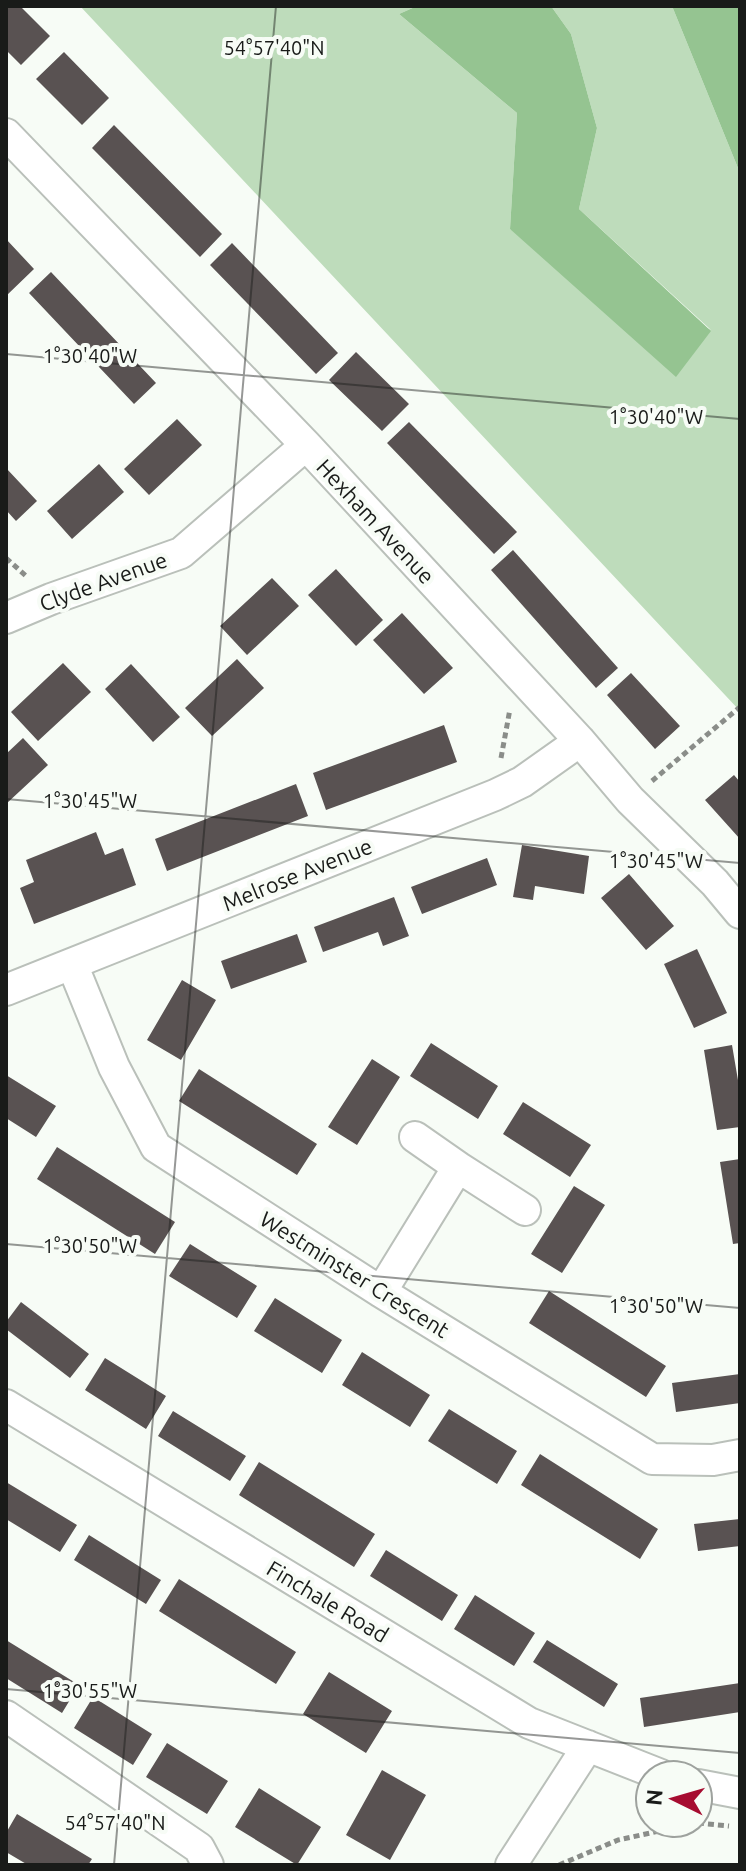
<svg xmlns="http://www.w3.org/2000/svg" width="746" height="1871" viewBox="0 0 746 1871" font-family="Ubuntu,sans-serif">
<rect width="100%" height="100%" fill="#f7fcf6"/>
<!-- green -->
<path fill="#bedcbb" d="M80 6H417L399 14 517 113 510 229 711 330 579 209 597 128 571 34 551 6H672L740 173V711Z"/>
<!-- forest -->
<path fill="#95c491" d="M417 6H551L571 34 597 128 579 209 711 331 676 377 510 229 517 113 399 14Z
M672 6H740V173Z"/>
<!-- building -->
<path fill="#595252" d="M6 6H20L50 36 21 65 6 50Z
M64 52 109 98 82 125 36 79Z
M114 125 222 234 200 257 92 148Z
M6 239 34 269 6 296Z
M232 243 338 353 316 374 210 265Z
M51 272 156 383 134 404 29 293Z
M356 352 409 404 382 431 329 380Z
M177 419 202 445 149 495 124 469Z
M409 422 517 532 494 554 387 443Z
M99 464 124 492 72 539 47 511Z
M6 468 37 501 16 521 6 510Z
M513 550 618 668 596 688 491 570Z
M336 569 383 620 356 646 308 595Z
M272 578 299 606 247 655 220 626Z
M402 613 453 668 424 694 373 640Z
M237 659 264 688 212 736 185 708Z
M63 663 91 692 38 741 11 712Z
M131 664 180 717 153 742 105 689Z
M631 673 680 726 655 749 607 695Z
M444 725 457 762 326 810 313 773Z
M23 738 48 765 6 804V754Z
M734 775 740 782V839L705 800Z
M296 784 308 816 167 871 155 839Z
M96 832 105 855 123 848 136 885 34 924 20 888 34 882 26 860Z
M522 845 589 856 584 894 535 886 533 900 513 897Z
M487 858 497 885 422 914 411 887Z
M629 874 674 926 646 950 601 898Z
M394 897 409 936 383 946 378 932 323 952 314 927Z
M297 934 307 962 231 989 221 961Z
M697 949 727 1013 694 1028 664 964Z
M182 980 216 1000 181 1060 147 1040Z
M431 1043 498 1086 478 1119 410 1076Z
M732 1045 740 1092V1127L717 1130 704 1050Z
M372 1059 400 1077 357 1145 328 1127Z
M199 1069 317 1144 297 1175 179 1101Z
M6 1075 56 1106 36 1137 6 1118Z
M523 1102 591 1145 570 1177 503 1134Z
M57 1147 175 1222 155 1254 37 1179Z
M740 1159V1243L733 1244 720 1162Z
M574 1186 605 1205 562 1273 531 1254Z
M190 1244 257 1286 237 1318 169 1276Z
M549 1291 666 1366 646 1397 529 1323Z
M275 1298 342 1340 322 1373 254 1331Z
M21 1302 89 1354 70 1378 6 1329V1322Z
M362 1352 430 1395 410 1427 342 1385Z
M105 1358 166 1396 146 1429 85 1390Z
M740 1374V1403L676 1412 672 1383Z
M449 1409 517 1451 497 1484 428 1441Z
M173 1411 246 1456 230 1481 158 1436Z
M540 1454 658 1529 640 1559 521 1485Z
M259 1462 375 1534 354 1567 239 1495Z
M6 1482 77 1525 60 1552 6 1519Z
M740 1519V1546L698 1551 694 1524Z
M89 1535 161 1580 146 1604 74 1560Z
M386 1550 458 1595 442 1621 370 1576Z
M179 1579 296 1652 276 1684 159 1611Z
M475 1595 535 1633 514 1666 454 1629Z
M6 1640 79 1685 62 1713 6 1678Z
M547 1640 618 1684 604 1707 533 1662Z
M329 1672 392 1711 366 1753 303 1714Z
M740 1683V1712L644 1727 640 1698Z
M93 1697 152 1734 133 1765 74 1728Z
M167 1743 228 1781 207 1814 146 1777Z
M382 1770 426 1795 390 1860 346 1835Z
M259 1788 321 1827 297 1865 235 1827Z
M17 1814 92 1859 88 1865H28L6 1852V1833Z"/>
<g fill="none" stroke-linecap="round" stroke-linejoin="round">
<defs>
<path id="street" d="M6 134 306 445 580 741 630 800 715 883 740 913
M6 618 51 599 181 553 306 445
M72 964 114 1067 156 1147 381 1292 652 1459 713 1460 740 1455
M6 990 495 795 522 782 580 741
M415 1137 458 1167
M381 1292 458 1167 525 1210
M6 1405 529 1723 661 1775
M6 1716 199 1848 208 1865
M698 1785 740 1793
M511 1865 588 1746"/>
</defs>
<!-- street casing -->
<use href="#street" stroke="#bac0ba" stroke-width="34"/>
<!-- path -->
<path stroke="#8a8d89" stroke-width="5" stroke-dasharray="6 4" stroke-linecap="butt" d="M6 558 26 576
M501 758 510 709
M652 781 740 707
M698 1823 729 1826
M559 1865 618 1840 696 1823"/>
<!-- street -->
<use href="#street" stroke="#fff" stroke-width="30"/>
</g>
<!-- ticks -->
<path fill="none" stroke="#191b19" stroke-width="2" stroke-opacity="0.45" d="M6 354 740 419M6 799 740 863M6 1244 740 1308M6 1689 740 1753M114 1865 276 6"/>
<g text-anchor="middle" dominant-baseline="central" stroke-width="8" stroke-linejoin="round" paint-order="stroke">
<!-- street labels -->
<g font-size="22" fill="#191b19" stroke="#f7fcf6">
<text transform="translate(376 521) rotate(47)">Hexham Avenue</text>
<text transform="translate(103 581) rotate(-20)">Clyde Avenue</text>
<text transform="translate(297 874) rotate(-22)">Melrose Avenue</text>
<text transform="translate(355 1274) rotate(32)">Westminster Crescent</text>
<text transform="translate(328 1601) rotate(31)">Finchale Road</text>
</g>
</g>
<g font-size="20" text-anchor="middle" fill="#191b19" stroke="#f7fcf6" stroke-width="8" stroke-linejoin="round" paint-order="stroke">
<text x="274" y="55">54°57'40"N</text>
<text x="90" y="363">1°30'40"W</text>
<text x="656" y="424">1°30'40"W</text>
<text x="90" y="808">1°30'45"W</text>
<text x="656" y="868">1°30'45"W</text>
<text x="90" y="1253">1°30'50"W</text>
<text x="656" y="1313">1°30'50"W</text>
<text x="90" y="1698">1°30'55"W</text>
<text x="115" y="1830">54°57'40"N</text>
</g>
<!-- border -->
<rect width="746" height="1871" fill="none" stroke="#191b19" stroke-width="16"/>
<!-- north arrow -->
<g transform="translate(674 1799) rotate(275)"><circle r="38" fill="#f7fcf6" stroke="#9ea29e" stroke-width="2"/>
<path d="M0-6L14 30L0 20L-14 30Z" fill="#a60c30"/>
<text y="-12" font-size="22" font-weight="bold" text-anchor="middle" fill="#191b19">N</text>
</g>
</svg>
